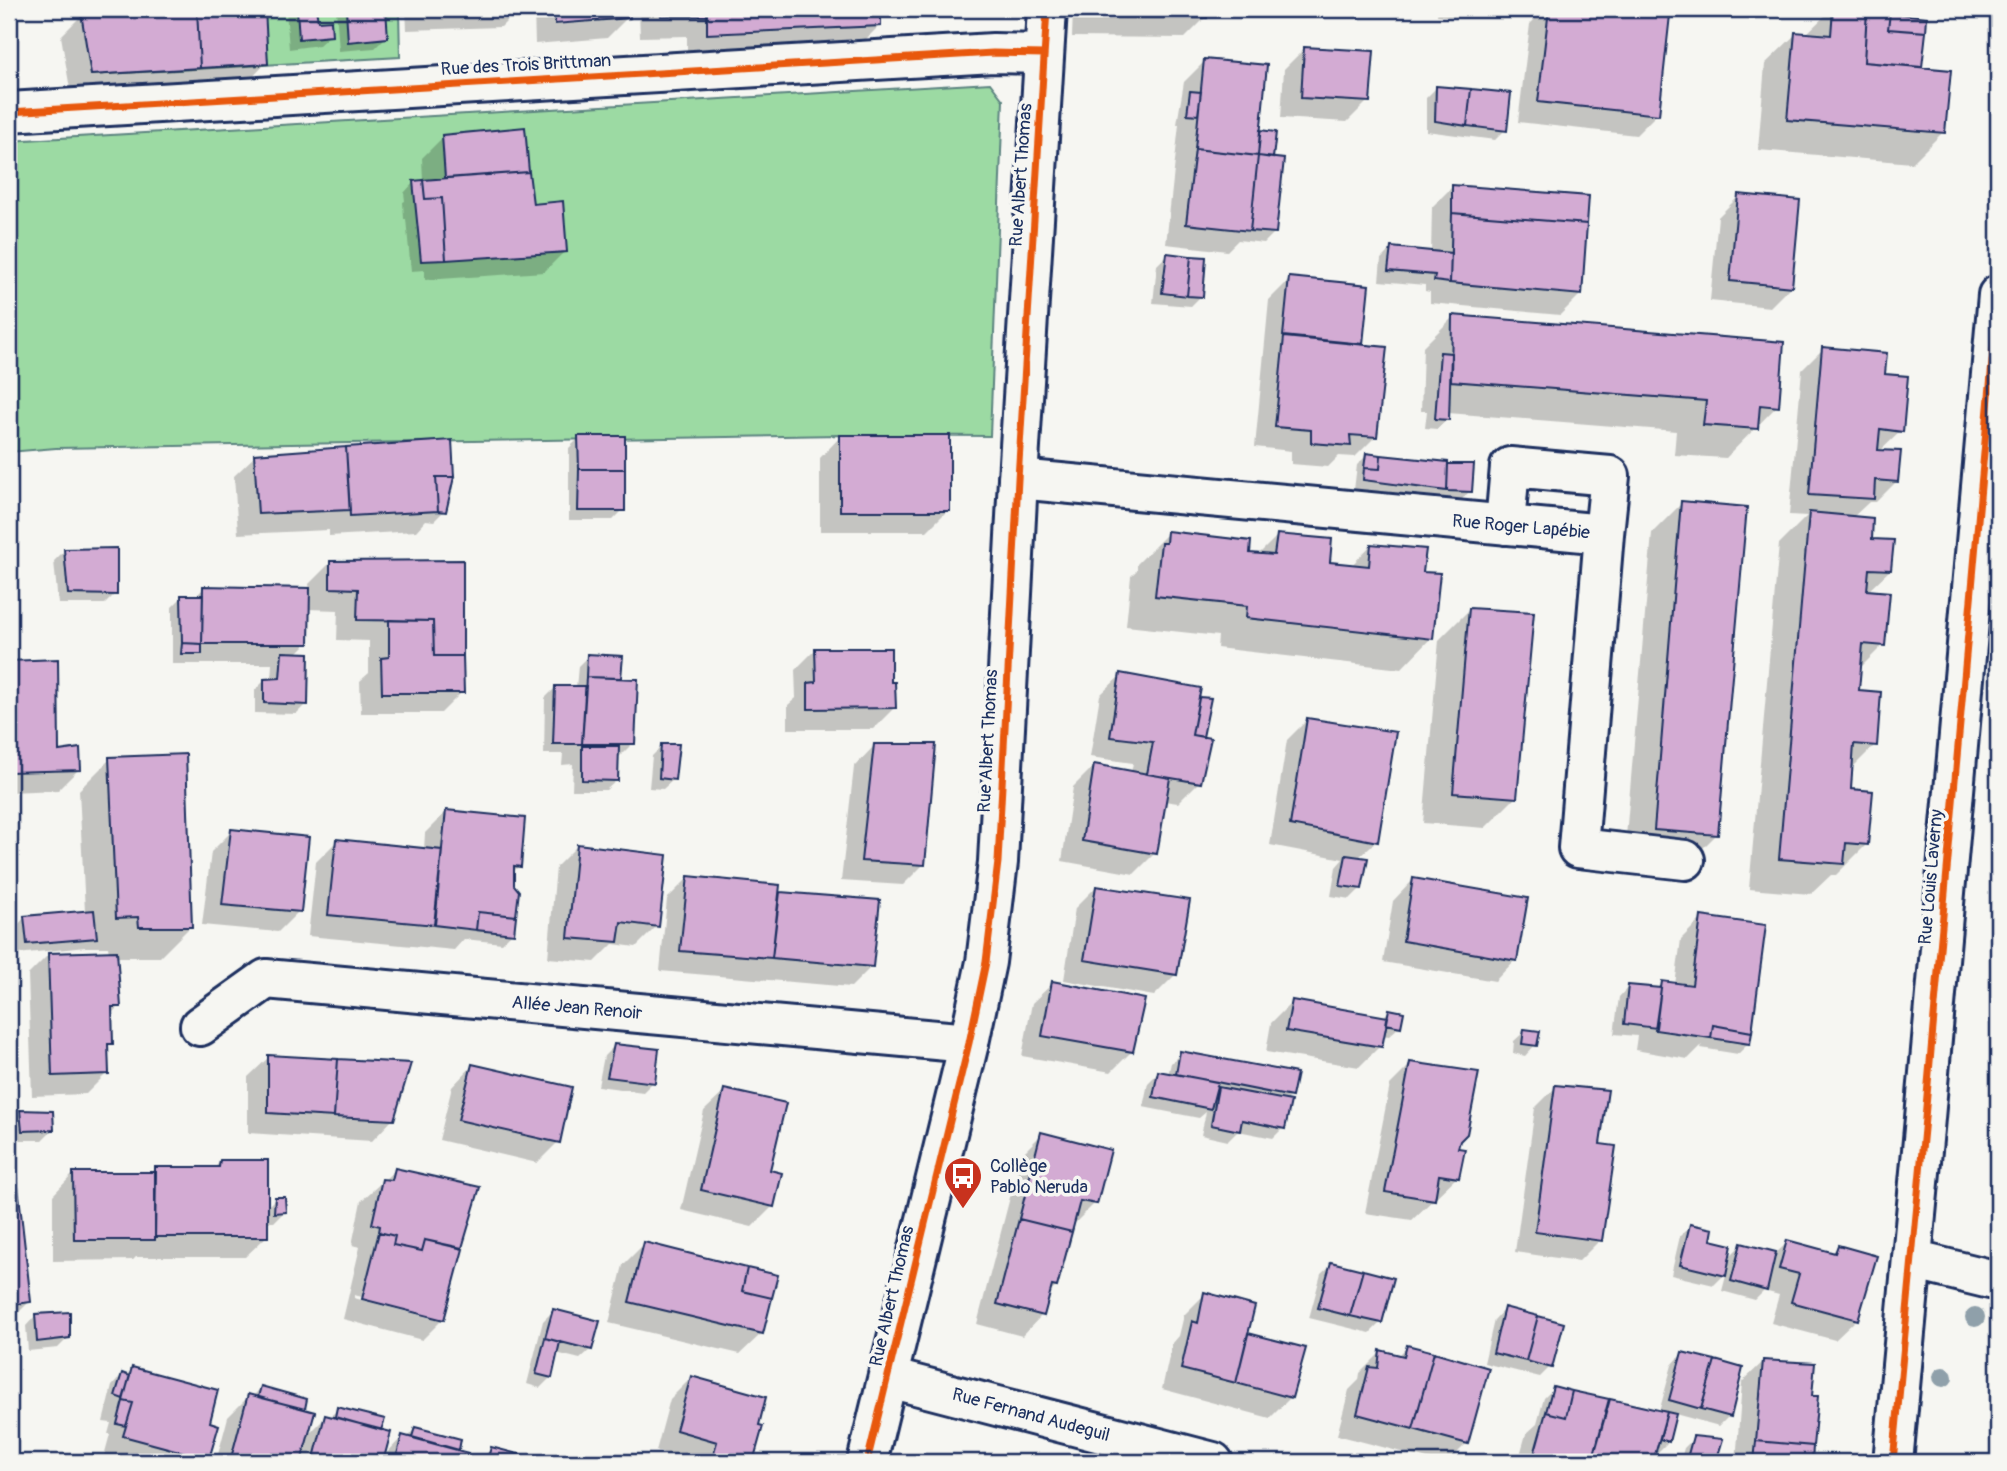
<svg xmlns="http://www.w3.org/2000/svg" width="2007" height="1471" viewBox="0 0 2007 1471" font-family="Pangolin,sans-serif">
<rect width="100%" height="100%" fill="#f6f6f2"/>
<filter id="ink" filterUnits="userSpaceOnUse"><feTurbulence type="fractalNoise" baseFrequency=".0143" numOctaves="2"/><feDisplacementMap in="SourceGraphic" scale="14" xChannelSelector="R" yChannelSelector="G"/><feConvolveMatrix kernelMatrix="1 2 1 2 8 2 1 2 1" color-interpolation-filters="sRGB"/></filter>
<g filter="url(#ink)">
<!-- green -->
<path fill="#9cdaa3" stroke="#5c8480" stroke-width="2" d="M82 9H399L400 57 91 75Z
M990 83 1003 100 990 436 840 435 56 448 9 452V141Z"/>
<!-- shadow -->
<path fill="#0003" fill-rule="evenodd" d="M201 9H263L266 63 246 84 71 95 61 36 82 15Z
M288 9H314L317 22 330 35 319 45 289 49 286 10Z
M336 9H384L386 37 375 48 339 51Z
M406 9H519L501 27 407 30Z
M534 9H628V17L607 38 535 44Z
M639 9H879L880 25 859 46 687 54V36L640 37Z
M1073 9H1205L1206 17 1185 38 1072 37Z
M1438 9H1476L1467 18 1437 15Z
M1545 9H1598L1668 16 1657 114 1636 135 1518 122 1530 24Z
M1832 9 1865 10V12L1925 18 1920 66 1918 69 1943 132 1912 163 1758 150 1765 64 1796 34H1806Z
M1305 48 1368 101 1347 122 1281 118 1284 69Z
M1205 61 1258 132 1271 159 1275 232 1264 243 1238 240 1227 251 1166 244 1179 124H1177L1184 82Z
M1436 88 1505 130 1495 140 1426 131V98Z
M524 129 531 206 565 251 544 272 425 280V270L411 271 406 219H404L403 202 405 201 404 193 414 182H423L422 158 443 137Z
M1453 186 1581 294 1560 315 1430 303V292L1425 291V285L1379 281 1381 259 1391 249 1431 253 1432 207Z
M1739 196 1791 286 1770 307 1710 301 1718 217Z
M1167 255 1201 296 1191 306 1153 303 1157 265Z
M1290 279 1367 287 1361 346 1376 436 1355 457 1339 456 1328 467 1291 464V451L1255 447 1269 300Z
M1453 317 1777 406 1726 458 1674 455 1676 431 1448 413V419L1437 429 1425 428 1427 411H1421L1423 347Z
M1823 349 1883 376 1901 431 1880 451 1897 481 1876 502H1869L1852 518 1890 570 1867 592 1883 645 1859 669 1857 691 1875 745 1850 770 1849 791 1866 845 1836 875H1831L1811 894 1749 889 1779 544 1807 516 1789 515 1802 370Z
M840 437 948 510 927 531H820V458Z
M579 438 623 510 613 520H569V448Z
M1367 455 1446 465 1472 466 1470 491 1460 501 1354 490 1357 465Z
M255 456 444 511 434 521 426 520 416 531 329 536V530L238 534 234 476Z
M1682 503 1717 834 1686 865 1624 860 1652 533Z
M1168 533 1258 555 1277 536 1328 563 1351 566 1371 545 1421 573 1431 638 1401 669 1217 648 1218 636 1126 626 1131 576 1137 570V564Z
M64 551 115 594 105 604H58L54 561Z
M461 562 462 692 441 713H361L360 681 369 673V641L337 640 338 610 307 609V643L296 654 306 704 296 714 255 713V690L265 680H271L272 664H172V607L182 597H195L204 588 310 590 309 584 330 563Z
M1470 609 1515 798 1485 828 1423 823 1439 640Z
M816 649 889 684 894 708 873 729H788V705L796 698 795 670Z
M588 656 621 658 619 680 633 743 617 759V780L606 790H572L573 764 562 765 563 754H544L545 698 555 688H576L578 666Z
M56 661 57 753 79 769 58 790 9 792V663Z
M1121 675 1197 702 1201 738 1199 782 1178 803 1164 801 1155 853 1134 874 1062 861 1073 787 1094 766 1131 772 1133 763 1090 757 1100 695Z
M1308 719 1376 841 1358 858 1360 889 1350 899 1331 896 1336 867 1343 859 1270 845 1287 740Z
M662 746 674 779 663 789 649 788 652 756Z
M874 746 924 864 903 885 841 881 854 767Z
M110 759 190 927 160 957H116L119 1006 110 1015 111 1043 107 1048V1073L86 1094 32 1096 28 975 49 954 109 953 108 947H86L17 954 15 928 25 917 85 912 79 790Z
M446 812 519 866 512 873V933L502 943 464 939 454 950 308 936 316 862 337 841 424 850 425 833Z
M232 831 299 911 278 932 202 925 211 852Z
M577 846 657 926 636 947 613 944 595 962 548 958 556 867Z
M688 878 778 893 878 902 872 966 851 987 660 971 667 899Z
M1413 880 1515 960 1495 981 1383 962 1393 901Z
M1096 887 1175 975 1154 996 1064 980 1075 908Z
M1702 918 1748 1044 1738 1054 1701 1048 1702 1045 1688 1059 1635 1050 1637 1036 1614 1034 1619 997 1629 986 1656 990 1663 983 1675 985 1681 939Z
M1053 983 1132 1051 1111 1072 1022 1056 1032 1003Z
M1292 1002 1382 1018 1389 1011 1400 1026 1389 1036 1382 1035 1380 1046 1359 1067 1266 1052 1271 1023Z
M1525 1031 1535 1045 1525 1056 1513 1053 1514 1041Z
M614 1046 653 1082 643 1092 598 1086 604 1056Z
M1181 1053 1290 1096 1285 1101 1283 1128 1273 1138 1238 1131 1228 1141 1201 1135 1206 1112 1199 1118 1143 1107 1148 1083 1158 1073 1168 1075 1171 1063Z
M269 1057 393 1119 372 1141 248 1133V1077Z
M1411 1064 1458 1141 1457 1177 1412 1220 1365 1213 1390 1085Z
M472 1066 558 1142 537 1163 439 1140 452 1087Z
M1556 1087 1598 1145 1600 1240 1579 1261 1515 1252 1535 1108Z
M725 1091 768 1171 773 1206 752 1227 681 1210 704 1111Z
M21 1112 52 1130 42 1140H12L11 1122Z
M1042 1134 1095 1203 1074 1224H1072L1056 1287 1048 1294 1042 1315 1022 1336 977 1324 1021 1155Z
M9 1161H13L30 1301 9 1322Z
M221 1161 266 1208 275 1199 284 1212 274 1222H266V1237L245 1257H136L133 1260 53 1261V1195L73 1174 151 1173 156 1168H214Z
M395 1170 477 1188 443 1319 422 1340 343 1319 360 1247 352 1245 361 1201ZM354 1295 431 1314V1318L354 1298Z
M1690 1226 1728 1258 1741 1245 1776 1253 1788 1242 1831 1254 1838 1247 1874 1257 1856 1320 1835 1340 1771 1323 1779 1295 1764 1291 1755 1300 1722 1291 1727 1272 1714 1285 1671 1275 1680 1236Z
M644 1244 761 1334 740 1354 609 1323 623 1265Z
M1332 1264 1380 1323 1370 1333 1309 1318 1321 1274Z
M1205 1294 1246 1334 1291 1397 1270 1418 1162 1389 1172 1344 1179 1336 1184 1315Z
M1504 1309 1550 1367 1540 1377 1484 1363 1494 1320Z
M553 1311 591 1349 580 1359 556 1353 551 1377 540 1388 527 1384 543 1321Z
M36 1315 69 1337 58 1348 28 1351 26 1326Z
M1407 1347 1467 1443 1448 1462H1439L1337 1435 1349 1390 1359 1380 1360 1373 1381 1352 1398 1356Z
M1682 1354 1729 1416 1719 1426 1675 1414 1668 1442 1658 1452 1655 1451 1652 1462H1518L1526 1434 1537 1424 1544 1398 1554 1388 1659 1412 1672 1365Z
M1763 1362 1810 1397 1816 1398 1811 1462H1736L1742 1382Z
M133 1369 208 1424V1458L203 1462H125L104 1456 110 1434H108L111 1423 103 1422 112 1386 122 1375 125 1376Z
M691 1378 757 1426 761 1427 751 1462H697L656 1451 670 1399Z
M261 1388 303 1408 301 1410 307 1436 326 1417 329 1418 338 1409 379 1431 383 1457 402 1437 406 1438 415 1429 459 1441 457 1451 466 1454 464 1462H216L228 1417 249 1396 252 1397Z
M1694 1438 1720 1440 1714 1462H1680L1684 1448Z
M491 1449 535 1461V1462H474L479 1457 482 1458Z"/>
<!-- building -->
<path fill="#d3abd3" stroke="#1b2f5e" stroke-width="2" d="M159 9H197L200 68 91 75 81 13Z
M197 9H265L268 64 200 68Z
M297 9H316L318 21 331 20 332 36 299 39Z
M346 9H386L388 38 348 42Z
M555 9H630V18L555 24Z
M660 9H707V16H661Z
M707 9H881V26L707 34Z
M1092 9H1207V18L1092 17Z
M1549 9H1614L1670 15 1659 115 1538 102Z
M1833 9H1867L1864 62 1951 70 1945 133 1787 120 1795 32 1831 35Z
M1867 11 1890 13 1888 29 1926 32 1922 67 1864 62Z
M1890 13 1927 17 1926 32 1888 29Z
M1304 47 1374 51 1370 102 1301 98Z
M1204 59 1267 65 1258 156 1195 149Z
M1436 86 1471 89 1467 126 1435 121Z
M1471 89 1511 93 1507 131 1467 126Z
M1190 91 1201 92 1198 115 1187 114Z
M525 127 529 172 445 178 442 135Z
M1260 130 1276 132 1273 158 1258 156Z
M1195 149 1258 156 1250 231 1186 224Z
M1258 156 1284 159 1276 233 1250 231Z
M529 172 533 204 563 201 567 252 446 260 442 198 425 199 423 180Z
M423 180 425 199 442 198 446 260 421 261 413 181Z
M1452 185 1589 196 1587 224 1452 213Z
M1738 194 1800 200 1792 287 1730 281Z
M1452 213 1587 224 1582 295 1450 283Z
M1391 247 1451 253 1450 283 1434 281 1435 275 1388 271Z
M1167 253 1191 256 1187 296 1162 293Z
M1191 256 1206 257 1203 297 1187 296Z
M1289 277 1369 285 1363 344 1283 336Z
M1452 315 1784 342 1779 407 1760 405 1758 429 1703 425 1706 401 1451 381Z
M1284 337 1387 347 1377 437 1350 435 1351 446 1311 443V430L1275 427Z
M1822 347 1887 353 1885 374 1908 376 1903 432 1880 429 1878 450 1901 451 1898 482 1875 480 1874 499 1809 495Z
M1440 352 1451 353 1449 420 1435 419Z
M840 435H950V511H840Z
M578 436H625V469H579Z
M452 440 454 477H436L438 511 350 516 346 447Z
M346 447 350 510 258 514 254 454Z
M1366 453 1381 455 1380 469 1364 468Z
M1381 455 1448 462 1447 491 1363 480 1364 468 1380 469Z
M1448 464H1474L1472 492 1447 491Z
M579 469H625V511H578Z
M436 477H454L446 512 438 511Z
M1681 501 1747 507 1718 835 1654 830Z
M1809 512 1873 518 1872 539 1894 540 1891 570 1869 569 1867 590 1890 592 1885 646 1863 644 1859 690 1881 692 1877 746 1854 744 1851 789 1873 791 1868 845 1846 843 1844 864 1779 859Z
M1167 531 1251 541 1250 553 1274 555 1277 534 1332 539 1330 562 1369 566 1371 544 1426 549 1423 572 1440 573 1433 639 1246 618 1247 606 1155 596 1161 543H1166Z
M117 548V595L68 594 64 549Z
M463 560V656H434L433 621 357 620 358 589 330 588V561Z
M203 586 310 588 309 644H202Z
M181 595H203L202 644 182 643Z
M1469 608 1534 612 1517 798 1453 793Z
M389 620 433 621 434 656H463L464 693H382L381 658 389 657Z
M182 643 202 644V654H181Z
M815 648H891V682H895L896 708 808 709V683L816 682Z
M282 652 309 653 308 705 264 703V679L280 678Z
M587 654 623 656 621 678 586 677Z
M58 659 59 751 80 748 81 770 9 772V661Z
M1120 673 1201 688 1192 735 1211 738 1201 783 1147 774 1153 742 1110 737Z
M586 677 638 679 635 744H582Z
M555 686H586L582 744H553Z
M1199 697 1211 698 1203 737 1192 735Z
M1307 718 1396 732 1378 842 1290 825Z
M661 744H679L675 780 659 778Z
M874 744H936L925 865 861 861Z
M582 746H619L618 781 582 780Z
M186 754 192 927H139L138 917 116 918 109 757Z
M1094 764 1170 778 1157 854 1082 841Z
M446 810 525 818 521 867 514 866V885L519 891 516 916 478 912 476 930 434 925Z
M231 829 309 837 301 912 222 905Z
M336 839 442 850 435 925 328 915Z
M577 844 667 855 659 927 621 922 618 942 568 938Z
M1346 855 1368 858 1362 889 1340 886Z
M688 876 780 885 772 958 680 951Z
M1413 878 1528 898 1517 961 1403 941Z
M1096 886 1190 900 1177 975 1084 960Z
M780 892 880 900 873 967 772 958Z
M94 910 97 938 27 944 24 916Z
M478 912 516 916 514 934 476 930Z
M1701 916 1766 925 1752 1032 1713 1025 1711 1038 1655 1030 1662 981 1692 985Z
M117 951 121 1007H112L113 1044H108L109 1074 52 1076 48 953Z
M9 978 13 1036 9 1037Z
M1052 981 1145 999 1133 1052 1042 1036Z
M1628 985 1661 988 1656 1028 1624 1024Z
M1292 1000 1388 1017 1382 1047 1286 1031Z
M1389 1009 1404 1012 1401 1027 1386 1024Z
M1713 1025 1752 1032 1750 1044 1711 1038Z
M1524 1029 1540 1031 1537 1046 1522 1044Z
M614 1044 659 1049 655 1083 607 1077Z
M1180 1051 1297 1073 1292 1097 1176 1074Z
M268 1055 338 1059 334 1117 268 1113Z
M338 1059 411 1063 394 1120 334 1117Z
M1410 1062 1479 1072 1467 1134 1460 1141 1458 1148 1465 1149 1459 1178 1439 1175 1435 1200 1385 1192Z
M472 1064 572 1087 560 1143 458 1120Z
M1158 1071 1218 1082 1211 1109 1153 1097Z
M1555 1085 1608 1090 1600 1144 1616 1146 1602 1241 1535 1232Z
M1218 1087 1291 1101 1285 1129 1242 1120 1240 1131 1211 1125Z
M724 1089 786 1103 770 1170 782 1173 774 1207 701 1190Z
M20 1110 53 1111 54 1130 22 1131Z
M1041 1132 1111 1150 1097 1204 1080 1201 1072 1232 1019 1219Z
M15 1159 31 1302 9 1305V1160Z
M220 1160H268V1237H155V1167H219Z
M395 1168 480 1187 462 1248 425 1240 422 1251 393 1245 395 1236 379 1232 380 1226 372 1224 382 1179 392 1180Z
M73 1172H156L155 1240H74Z
M275 1197H285L286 1212 274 1213Z
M1019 1219 1072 1232 1057 1287 1052 1286 1044 1316 997 1304Z
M1690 1224 1713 1229 1711 1240 1732 1245 1726 1276 1680 1265Z
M379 1232 395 1236 393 1245 422 1251 425 1240 463 1249 444 1320 362 1299Z
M1787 1240 1835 1253 1838 1245 1877 1256 1858 1320 1791 1302 1799 1274 1779 1269Z
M644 1242 747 1268 742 1291 772 1298 763 1334 629 1302Z
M1741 1243 1776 1252 1767 1291 1731 1281Z
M1331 1262 1363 1270 1350 1316 1318 1308Z
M747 1268 778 1275 772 1298 742 1291Z
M1363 1270 1394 1278 1382 1323 1350 1316Z
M1204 1292 1255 1306 1236 1383 1181 1369 1192 1321 1198 1323Z
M1504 1307 1538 1316 1526 1361 1493 1353Z
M553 1309 600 1321 592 1350 545 1338Z
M70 1312V1338L37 1342 35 1314Z
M1538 1316 1564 1323 1552 1368 1526 1361Z
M1248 1333 1306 1348 1292 1398 1236 1383Z
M545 1338 560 1342 552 1378 536 1374Z
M1407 1345 1434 1352 1413 1429 1357 1414 1369 1367 1378 1368 1380 1350 1404 1356Z
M1434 1352 1489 1368 1468 1444 1413 1429Z
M1682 1352 1715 1360 1701 1409 1669 1400Z
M1715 1360 1743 1368 1731 1417 1701 1409Z
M1763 1360 1815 1363 1812 1396H1818L1813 1446 1756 1441Z
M132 1367 218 1390 210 1422 219 1425 209 1459 123 1436 133 1403 123 1401Z
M122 1373 130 1376 123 1399 115 1396Z
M691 1376 766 1397 759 1425 763 1426 753 1462H711L717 1442 676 1430Z
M261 1386 307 1399 305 1409 258 1397Z
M1553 1386 1572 1391 1566 1417 1546 1412Z
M1572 1391 1609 1399 1592 1462H1532L1546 1412 1566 1417Z
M248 1394 315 1412 301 1462H230Z
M1610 1399 1667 1412 1653 1462H1592Z
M123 1401 133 1403 126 1426 117 1424Z
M337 1407 385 1419 381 1430 335 1417Z
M1667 1412 1676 1414 1669 1442 1660 1439Z
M325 1415 391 1432 383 1462H313Z
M415 1427 461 1439 459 1450 412 1437Z
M402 1435 468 1453 466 1462H395Z
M1693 1436 1723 1439 1716 1462H1686Z
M1756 1441 1813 1446 1812 1462H1754Z
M491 1447 537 1459V1462H506L488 1458Z"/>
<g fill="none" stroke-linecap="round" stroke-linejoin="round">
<defs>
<path id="street" d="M9 112 993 53 1044 54
M1018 479 1604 534 1578 848 1685 860
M1505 525 1510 467 1610 476 1604 534
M200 1026 266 979 969 1043
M1912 1260 1998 1281
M889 1378 1213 1462
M1893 1462 1925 1118 1998 295"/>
<path id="secondary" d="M867 1462 969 1043 986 962 998 862 1018 479 1047 9"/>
</defs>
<!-- street casing -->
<use href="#street" stroke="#1b2f5e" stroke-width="44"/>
<!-- secondary casing -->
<use href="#secondary" stroke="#1b2f5e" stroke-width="44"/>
<!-- street -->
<use href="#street" stroke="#f6f6f2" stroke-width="38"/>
<!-- secondary -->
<use href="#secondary" stroke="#f6f6f2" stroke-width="38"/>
<defs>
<path id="cycleway" d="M9 112 993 53 1044 54
M867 1462 969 1043 986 962 998 862 1018 479 1047 9
M1893 1462 1925 1118 1998 295"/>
</defs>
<!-- cycleway casing -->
<use href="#cycleway" stroke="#f6f6f2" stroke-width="11"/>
<!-- cycleway -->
<use href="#cycleway" stroke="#e8590c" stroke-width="7"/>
</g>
<!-- trees -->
<g fill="#8fa0aa">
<circle cx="1975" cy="1317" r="10"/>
<circle cx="1943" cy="1377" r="10"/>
</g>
</g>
<!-- icons -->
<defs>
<symbol id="bus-pin" viewBox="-11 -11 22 30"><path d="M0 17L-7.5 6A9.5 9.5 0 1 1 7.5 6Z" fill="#c8321e" stroke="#f6f6f2"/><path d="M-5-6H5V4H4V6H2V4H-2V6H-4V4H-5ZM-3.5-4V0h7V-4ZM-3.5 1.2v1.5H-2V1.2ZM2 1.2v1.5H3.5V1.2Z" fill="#fff"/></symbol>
</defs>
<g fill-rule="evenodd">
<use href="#bus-pin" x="941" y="1154" width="44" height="60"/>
</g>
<g text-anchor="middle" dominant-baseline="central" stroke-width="7" stroke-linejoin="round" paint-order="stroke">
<!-- street labels -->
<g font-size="18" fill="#1b2f5e" stroke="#f6f6f2">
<text transform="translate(526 65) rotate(-3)">Rue des Trois Brittman</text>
<text transform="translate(1021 175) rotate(-86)">Rue Albert Thomas</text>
<text transform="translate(1521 527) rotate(5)">Rue Roger Lapébie</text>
<text transform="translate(988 741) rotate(-87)">Rue Albert Thomas</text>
<text transform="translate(1931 877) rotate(-85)">Rue Louis Laverny</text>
<text transform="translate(577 1008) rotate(5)">Allée Jean Renoir</text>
<text transform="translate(892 1296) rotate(-77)">Rue Albert Thomas</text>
<text transform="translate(1031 1415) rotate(15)">Rue Fernand Audeguil</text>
</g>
<!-- poi labels -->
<g font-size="18" fill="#1b2f5e" stroke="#f6f6f2" text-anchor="start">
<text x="990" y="1166">Collège<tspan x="990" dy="21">Pablo Neruda</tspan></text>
</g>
</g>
<!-- margin -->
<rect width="2007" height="1471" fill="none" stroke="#f6f6f2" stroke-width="35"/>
<rect x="18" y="18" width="1972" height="1436" fill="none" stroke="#1b2f5e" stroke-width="2.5" filter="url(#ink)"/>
</svg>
